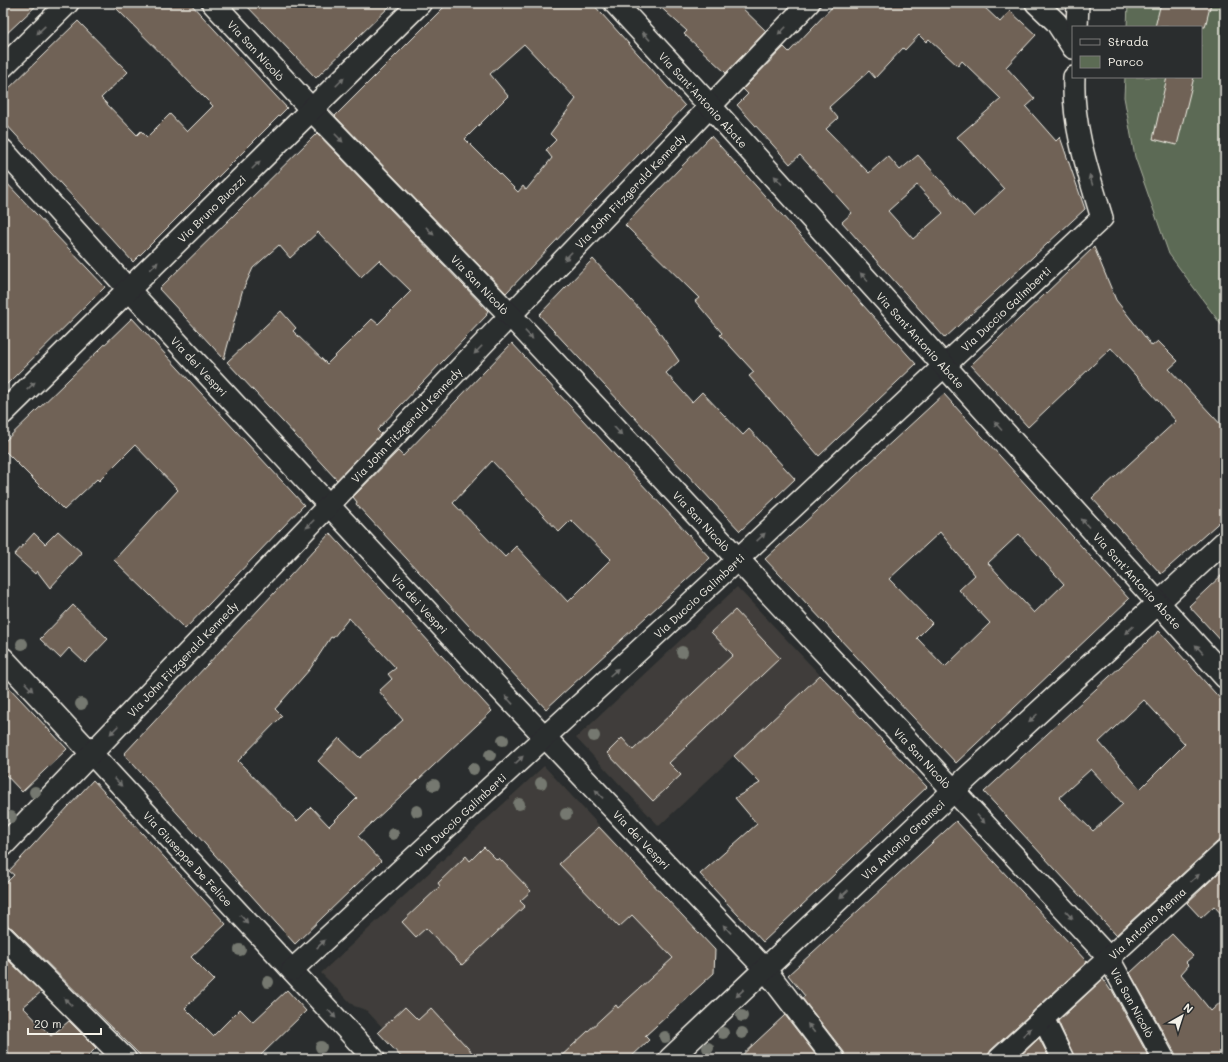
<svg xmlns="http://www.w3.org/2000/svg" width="1228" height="1062" viewBox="0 0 1228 1062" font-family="Mali,sans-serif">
<rect width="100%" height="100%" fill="#2a2d2e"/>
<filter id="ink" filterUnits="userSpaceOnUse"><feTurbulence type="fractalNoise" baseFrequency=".025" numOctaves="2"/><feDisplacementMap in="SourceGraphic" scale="8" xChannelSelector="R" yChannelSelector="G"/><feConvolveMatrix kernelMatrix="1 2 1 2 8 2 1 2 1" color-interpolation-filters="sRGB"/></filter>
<g filter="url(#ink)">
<!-- built -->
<path fill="#3f3d3a" d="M737 587 820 675 659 826 576 738Z
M544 766 715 950 714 973 646 1036 649 1040 629 1059H403L378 1032 383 1028 366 1010 354 1006 321 973Z"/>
<!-- green -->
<path fill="#5c6b54" stroke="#a8ae9e" d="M1128 3H1225V330L1169 254 1135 157 1124 97 1125 77H1201V27H1127Z"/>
<!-- building -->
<path fill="#6f6256" stroke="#f4f1e8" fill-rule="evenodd" d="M3 3H39L3 37Z
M111 3H190L287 108 133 262 3 121V94L78 21 128 72 101 98 137 135 141 131 147 137 170 114 187 132 213 106Z
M244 3H393L316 78Z
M448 3H592L685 106 506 293 335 116ZM524 44 576 99 550 134 556 140 546 150 552 158 526 190 523 186 518 192 465 139 508 96 490 74Z
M656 3H737L766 31 726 73 684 34 687 31Z
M836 3H980L1000 22 1010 11 1036 35 1006 67 1035 99 1026 107 1056 141 1060 137 1085 209 945 338 842 222 852 213 800 155 790 164 737 105 748 94 743 89 784 47 789 52ZM919 35 926 42 929 39 958 66 962 61 1001 99 957 137 1004 189 974 217 918 155 900 170 888 156 869 173 826 129 838 118 829 107 869 71 875 78 903 48 905 50ZM917 185 943 213 913 239 888 211Z
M1161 3H1211L1205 27H1155Z
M1167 77H1194L1177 145 1153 139Z
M317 133 488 311 486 314 487 315 377 430 381 434 337 480 227 362 281 311 296 328 293 331 327 364 372 319 378 324 411 291 379 260 361 277 318 232 290 258 279 245 253 268 242 292 224 359 159 289Z
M711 136 916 364 819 456 749 376 754 372 720 335 722 333 695 301 699 298 625 225Z
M3 179 105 287 3 388Z
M1094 247 1116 300 1152 346 1158 341 1178 361 1169 369 1225 429V517L1161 574 1092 498 1176 421 1111 348 1028 427 971 365Z
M593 259 655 326 679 361 666 373 692 402 702 392 743 435 749 429 795 479 740 531 539 315Z
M132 318 304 505 185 629 114 560 178 490 135 445 99 481 97 479 64 510 3 449V443Z
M512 343 710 558 546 709 356 504 357 502 353 497 398 451 403 456ZM492 461 559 532 571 520 611 559 568 602 516 546 505 557 453 503Z
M944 394 1129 599 956 763 765 559ZM940 532 975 575 959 590 990 623 945 667 917 638 932 623 889 579ZM1019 534 1064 584 1034 613 988 563Z
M58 531 82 553 50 588 37 571 35 574 14 555 34 533 45 544Z
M330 533 492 711 358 836 381 861 295 944 124 754ZM349 618 396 668 388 674 392 679 379 691 403 720 360 758 339 738 318 761 357 798 329 826 311 807 297 821 238 761 282 716 275 709 310 669 331 637 333 638Z
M1225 572V645L1189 606Z
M73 605 108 639 85 663 69 648 60 658 40 639Z
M735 610 780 658 669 763 681 775 653 801 607 753 622 738 633 750 733 655 711 632Z
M1159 631 1225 704V839L1217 842 1116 935 984 792ZM1144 700 1185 744 1140 789 1099 742ZM1091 769 1123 804 1093 831 1059 798Z
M820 675 927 787 763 942 700 874 757 824 735 798 760 783 734 756Z
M3 681 67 749 22 792 3 772Z
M93 780 226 924 191 957 214 980 185 1008 213 1036 240 1009 253 1022 287 990 306 1011 257 1059H144L12 928 3 925V886L14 875 9 871Z
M956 821 1087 962 991 1050 987 1059H846L844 1052 802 998 805 996 788 975Z
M599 827 715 950 714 973 645 1036 649 1040 629 1059H558L616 1005 618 1008 673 958 632 915 619 927 559 864Z
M484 847 497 860 499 858 531 891 520 901 525 906 462 965 426 928 416 937 402 922 440 886 438 883 466 856 470 861Z
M1225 867V918L1214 906 1201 918 1187 903Z
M1172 934 1193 956 1186 962 1189 965 1181 974 1211 1011 1225 998V1059H1176L1175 1053 1130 973Z
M3 955 41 992 23 1007 51 1036 69 1021 96 1048 85 1059H3Z
M1103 979 1111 991 1112 990 1150 1059H1075L1058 1021Z
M405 1007 418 1020 431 1008 478 1059H403L378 1032Z
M785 1015 819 1059H738L756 1042Z
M1039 1038 1050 1059H1017Z"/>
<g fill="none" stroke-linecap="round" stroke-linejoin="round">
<defs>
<g id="minor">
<path d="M1036 3 1056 22 1073 48"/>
<path d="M1077 27 1078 3"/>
<path d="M3 67 68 3"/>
<path id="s1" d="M3 150 129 290 507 697 765 969 834 1059"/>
<path d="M1157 604 1225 541"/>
<path id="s2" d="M3 658 374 1059"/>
<path id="s3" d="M954 791 1108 957 1164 1059"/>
<path id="s4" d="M3 846 809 3"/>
<path id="s5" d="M292 970 723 573 1102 218C1088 172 1072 125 1074 77"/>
<path d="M1043 1018 1063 1059"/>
<path id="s6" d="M999 1059 1225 851"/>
</g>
<g id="tertiary">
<path id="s7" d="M213 3 312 110 511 316 954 791"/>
<path id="s8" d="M615 3 710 106 1225 677"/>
<path id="s9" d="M3 413 420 3"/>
<path id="s10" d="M670 1059 968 777 1157 604"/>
</g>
<path id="secondary" d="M3 937 125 1059"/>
</defs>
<!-- minor casing -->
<use href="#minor" stroke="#f4f1e8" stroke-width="24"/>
<!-- tertiary casing -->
<use href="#tertiary" stroke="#f4f1e8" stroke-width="25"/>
<!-- secondary casing -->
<use href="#secondary" stroke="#f4f1e8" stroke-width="25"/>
<!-- minor -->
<use href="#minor" stroke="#2a2d2e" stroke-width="21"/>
<!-- tertiary -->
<use href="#tertiary" stroke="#2a2d2e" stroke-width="22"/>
<!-- secondary -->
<use href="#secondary" stroke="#2a2d2e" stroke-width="22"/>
</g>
<!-- trees -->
<g fill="#74786f">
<circle cx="22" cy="644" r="6"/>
<circle cx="682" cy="652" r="6"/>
<circle cx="81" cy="704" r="6"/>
<circle cx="594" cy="736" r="6"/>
<circle cx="503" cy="740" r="6"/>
<circle cx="490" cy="755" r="6"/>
<circle cx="473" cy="769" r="6"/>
<circle cx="541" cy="783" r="6"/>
<circle cx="434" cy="785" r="6"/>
<circle cx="35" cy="792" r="6"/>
<circle cx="519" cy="804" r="6"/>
<circle cx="417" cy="811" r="6"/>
<circle cx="566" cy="814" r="6"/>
<circle cx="11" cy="817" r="6"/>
<circle cx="393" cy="834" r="6"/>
<circle cx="240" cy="950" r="6"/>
<circle cx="268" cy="982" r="6"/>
<circle cx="742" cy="1016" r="6"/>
<circle cx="723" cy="1033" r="6"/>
<circle cx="742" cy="1033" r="6"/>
<circle cx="665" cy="1037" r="6"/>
<circle cx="321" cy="1047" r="6"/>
<circle cx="708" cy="1048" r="6"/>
</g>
<!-- one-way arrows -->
<defs><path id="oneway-solid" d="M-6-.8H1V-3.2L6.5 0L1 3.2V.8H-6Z"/></defs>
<g fill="#71726f">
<use href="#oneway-solid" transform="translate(41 30) rotate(136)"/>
<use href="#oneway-solid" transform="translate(782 31) rotate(134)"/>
<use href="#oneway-solid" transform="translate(646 36) rotate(-133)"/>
<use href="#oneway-solid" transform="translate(340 82) rotate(-45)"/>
<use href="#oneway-solid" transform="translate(339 138) rotate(46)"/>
<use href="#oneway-solid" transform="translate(256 165) rotate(-45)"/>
<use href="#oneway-solid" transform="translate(778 180) rotate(-132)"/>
<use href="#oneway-solid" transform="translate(1091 180) rotate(-107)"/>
<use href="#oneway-solid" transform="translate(430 231) rotate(46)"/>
<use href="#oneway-solid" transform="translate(568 256) rotate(134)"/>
<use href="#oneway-solid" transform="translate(154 266) rotate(-45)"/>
<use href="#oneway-solid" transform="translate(864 277) rotate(-132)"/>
<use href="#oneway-solid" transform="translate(529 335) rotate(47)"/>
<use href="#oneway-solid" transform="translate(478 350) rotate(134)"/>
<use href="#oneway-solid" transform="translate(31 386) rotate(-44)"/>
<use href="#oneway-solid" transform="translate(998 426) rotate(-132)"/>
<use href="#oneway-solid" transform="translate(618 431) rotate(47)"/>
<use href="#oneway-solid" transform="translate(1085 523) rotate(-132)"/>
<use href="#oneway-solid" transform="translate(310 524) rotate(134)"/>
<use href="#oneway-solid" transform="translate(761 537) rotate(-43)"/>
<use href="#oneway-solid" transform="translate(1129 630) rotate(138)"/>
<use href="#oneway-solid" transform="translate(1199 649) rotate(-133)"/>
<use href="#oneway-solid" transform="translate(614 672) rotate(-42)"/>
<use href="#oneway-solid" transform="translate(29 687) rotate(47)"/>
<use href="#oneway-solid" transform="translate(509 700) rotate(-133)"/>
<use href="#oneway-solid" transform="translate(1033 718) rotate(138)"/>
<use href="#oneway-solid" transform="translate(114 730) rotate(134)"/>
<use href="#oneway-solid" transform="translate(519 760) rotate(-43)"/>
<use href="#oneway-solid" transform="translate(118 782) rotate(47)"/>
<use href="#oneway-solid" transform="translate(599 794) rotate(-133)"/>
<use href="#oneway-solid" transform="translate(981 819) rotate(47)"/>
<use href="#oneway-solid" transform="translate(1195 878) rotate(-42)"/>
<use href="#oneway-solid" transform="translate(844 894) rotate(137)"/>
<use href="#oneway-solid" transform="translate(1069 915) rotate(47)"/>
<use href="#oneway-solid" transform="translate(244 919) rotate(47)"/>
<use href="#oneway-solid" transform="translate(727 929) rotate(-133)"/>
<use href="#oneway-solid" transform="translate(321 944) rotate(-43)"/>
<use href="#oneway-solid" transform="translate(740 993) rotate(137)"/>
<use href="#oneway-solid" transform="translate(68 1002) rotate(-135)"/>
<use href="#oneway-solid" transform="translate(332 1014) rotate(47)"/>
<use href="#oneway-solid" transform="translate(811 1028) rotate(-128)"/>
<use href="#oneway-solid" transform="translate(1027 1032) rotate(-43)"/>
</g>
</g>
<g text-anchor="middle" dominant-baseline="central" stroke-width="4" stroke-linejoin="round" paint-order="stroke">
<!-- street labels -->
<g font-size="11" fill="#f4f1e8" stroke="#2a2d2e">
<text stroke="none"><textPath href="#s7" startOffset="64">Via San Nicolò</textPath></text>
<text stroke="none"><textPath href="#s8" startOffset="131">Via Sant'Antonio Abate</textPath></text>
<text stroke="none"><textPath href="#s4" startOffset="907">Via John Fitzgerald Kennedy</textPath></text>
<text stroke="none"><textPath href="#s9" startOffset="292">Via Bruno Buozzi</textPath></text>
<text stroke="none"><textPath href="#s7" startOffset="388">Via San Nicolò</textPath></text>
<text stroke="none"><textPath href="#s5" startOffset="973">Via Duccio Galimberti</textPath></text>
<text stroke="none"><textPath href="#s8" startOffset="455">Via Sant'Antonio Abate</textPath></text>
<text stroke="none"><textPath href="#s1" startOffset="292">Via dei Vespri</textPath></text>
<text stroke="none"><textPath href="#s4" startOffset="583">Via John Fitzgerald Kennedy</textPath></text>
<text stroke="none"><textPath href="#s7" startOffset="712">Via San Nicolò</textPath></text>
<text stroke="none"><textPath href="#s8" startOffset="779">Via Sant'Antonio Abate</textPath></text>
<text stroke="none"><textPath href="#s5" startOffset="553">Via Duccio Galimberti</textPath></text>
<text stroke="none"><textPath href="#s1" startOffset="616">Via dei Vespri</textPath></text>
<text stroke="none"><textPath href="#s4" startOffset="259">Via John Fitzgerald Kennedy</textPath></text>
<text stroke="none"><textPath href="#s7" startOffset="1036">Via San Nicolò</textPath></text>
<text stroke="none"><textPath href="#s5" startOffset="229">Via Duccio Galimberti</textPath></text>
<text stroke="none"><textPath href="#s10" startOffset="320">Via Antonio Gramsci</textPath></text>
<text stroke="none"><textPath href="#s1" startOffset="940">Via dei Vespri</textPath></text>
<text stroke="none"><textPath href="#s2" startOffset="273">Via Giuseppe De Felice</textPath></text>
<text stroke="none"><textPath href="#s6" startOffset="201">Via Antonio Menna</textPath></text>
<text stroke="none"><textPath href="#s3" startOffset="278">Via San Nicolò</textPath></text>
</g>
</g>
<!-- margin -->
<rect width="1228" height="1062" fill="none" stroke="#2a2d2e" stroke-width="16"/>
<rect x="8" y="8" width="1212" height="1046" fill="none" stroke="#f4f1e8" stroke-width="1.5" filter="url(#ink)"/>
<!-- legend -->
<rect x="1072" y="26" width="130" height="52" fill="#2a2d2e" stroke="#7b7b78"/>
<rect x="1080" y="39" width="20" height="6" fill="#2a2d2e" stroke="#7b7b78"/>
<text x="1108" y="46" font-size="12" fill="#f4f1e8">Strada</text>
<rect x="1080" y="56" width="20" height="12" fill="#5c6b54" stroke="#7b7b78"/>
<text x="1108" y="66" font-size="12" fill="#f4f1e8">Parco</text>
<!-- north arrow -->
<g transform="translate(1182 1016) rotate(39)" stroke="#2a2d2e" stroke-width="3" paint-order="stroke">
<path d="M0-3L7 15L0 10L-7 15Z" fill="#f4f1e8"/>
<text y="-6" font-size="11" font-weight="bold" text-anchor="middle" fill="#f4f1e8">N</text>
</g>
<!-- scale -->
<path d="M28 1028v6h73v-6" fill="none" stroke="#f4f1e8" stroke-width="2"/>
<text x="34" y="1028" font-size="12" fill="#f4f1e8" stroke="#2a2d2e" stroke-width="3" paint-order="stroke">20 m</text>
</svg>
